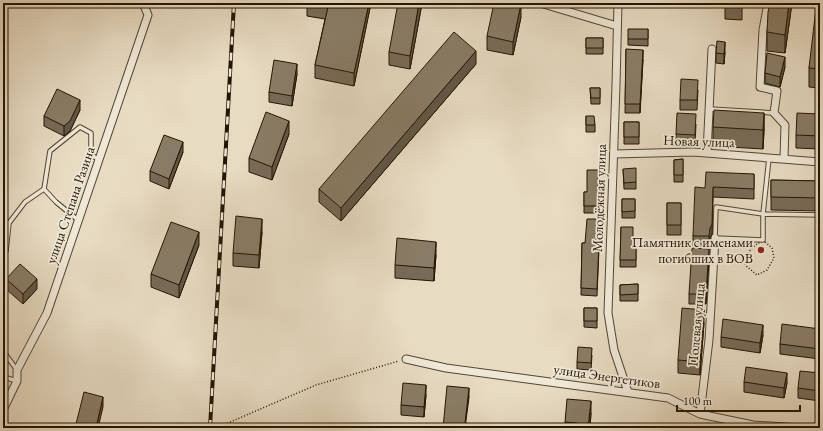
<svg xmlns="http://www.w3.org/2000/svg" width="823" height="431" viewBox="0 0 823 431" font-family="'EB Garamond',serif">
<rect width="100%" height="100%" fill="#e7dbc2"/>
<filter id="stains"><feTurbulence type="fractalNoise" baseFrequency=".005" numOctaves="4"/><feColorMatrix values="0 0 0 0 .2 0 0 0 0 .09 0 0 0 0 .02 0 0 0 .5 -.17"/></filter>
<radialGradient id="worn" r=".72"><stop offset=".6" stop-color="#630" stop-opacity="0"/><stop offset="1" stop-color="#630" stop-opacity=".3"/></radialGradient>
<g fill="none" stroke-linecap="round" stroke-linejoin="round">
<defs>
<path id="service" d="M710 109 774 113
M769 158 763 214V240L715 238 716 207 763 214 820 215
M44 189 50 151 80 127 91 133V155L98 159
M3 254 6 251 9 223 25 202 44 189 56 202 78 220
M3 351 17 370
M3 377 17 381"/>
<path id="minor" d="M540 3 617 26
M618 3 616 85 608 313 614 350 628 392
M768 3 763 30 760 87 777 91 774 113 785 125 784 158
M707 153 712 49
M614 154 693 152 820 162
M406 359 446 368 668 398 700 414 753 425 802 428
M3 410 17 381V370L47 313 148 15 143 3
M700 414 709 340 715 238"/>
</defs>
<!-- service casing -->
<use href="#service" stroke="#554632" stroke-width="5.5"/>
<!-- minor casing -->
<use href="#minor" stroke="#554632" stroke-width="9"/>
<!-- path -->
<path stroke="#241502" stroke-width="1.5" stroke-dasharray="1 2" stroke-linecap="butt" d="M763 240 772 248 774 258 767 270 757 275 745 265C747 251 751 248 763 240Z
M816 301 820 279
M221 428V426L316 385 399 361"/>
<!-- service -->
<use href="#service" stroke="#efe8d7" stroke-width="3.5"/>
<!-- minor -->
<use href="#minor" stroke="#efe8d7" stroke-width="7"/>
<defs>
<path id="rail" d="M210 428 234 3"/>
</defs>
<!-- rail casing -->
<use href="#rail" stroke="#241502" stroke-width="4"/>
<!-- rail -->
<use href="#rail" stroke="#efe8d7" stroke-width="2.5" stroke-dasharray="8" stroke-linecap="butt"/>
</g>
<!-- wall -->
<path fill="#766b58" stroke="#241502" d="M307 3H371L354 86 315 78V65L325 19 307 16Z
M421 3V9L410 69 389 65V52Z
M725 3H742V20L725 19Z
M791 3V10L785 53 767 51V32Z
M820 9V88L809 87V68Z
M521 17 513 55 487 50V36Z
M648 29V46L628 45V39Z
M586 38H603V54H586Z
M626 49 643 59 640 113H625Z
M725 52 724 64 716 63V53Z
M476 64 341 221 319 202V189Z
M785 67 780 87 765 83V73Z
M297 74 292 106 269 102V92Z
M590 88H600V104H591Z
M698 90 697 110H680V100Z
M80 110 70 131 64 136 44 126V116Z
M764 113V131L763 149 713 146V127Z
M820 114V149L796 148V135Z
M586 116 595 125V132H586Z
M624 122H639V144H624Z
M696 124 695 145 676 144V134Z
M289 134 272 180 249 172V158Z
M183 152 169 189 150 181V171Z
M683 159V182H674V160Z
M623 169 636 182V189H624Z
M754 174V199L713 197 712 234 710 238 709 246H693V236L705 188Z
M771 180 820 181V211L771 210Z
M584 192 602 193 601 213H584Z
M622 199H635V218H622Z
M667 203H681V235H667Z
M600 226 597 296 581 295 582 243H585Z
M621 227 633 245H636V267H620Z
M262 232 259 268 233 266V253Z
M199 245 179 298 151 287V274Z
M436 255 434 281 395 278V265Z
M709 259 706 304H689V294Z
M6 279 37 289 23 304 6 289Z
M638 284V301H620V285Z
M584 308H597V328L584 327Z
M704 323 700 375 678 373V360Z
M820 329V359L780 354V344Z
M763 335 760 353 721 347V337Z
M592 355 591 370 577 369V362Z
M820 373V401L798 398V388Z
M744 382 787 383 784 398 744 392Z
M426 395 424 417 401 415V405Z
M591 413 590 428H565V422Z"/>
<!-- shaded-wall -->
<path fill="#605747" stroke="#241502" d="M369 3H371L354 86V73Z
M419 3H421V9L410 69V56Z
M789 3H791V10L785 53V35Z
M521 4V17L513 55V42Z
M725 42V52L724 64V54Z
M643 50V59L640 113V104Z
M476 51V64L341 221V208Z
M785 57V67L780 87V77Z
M297 64V74L292 106V96Z
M80 100V110L70 131 64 136V126Z
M764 113V131L763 149V130Z
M289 121V134L272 180V167Z
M183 142V152L169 189V179Z
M713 187 712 234 710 238 709 246V236Z
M262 219V232L259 268V255Z
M199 232V245L179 298V285Z
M436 242V255L434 281V268Z
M709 249V259L706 304V294Z
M37 279V289L23 304V294Z
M704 310V323L700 375V362Z
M763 325V335L760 353V343Z
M787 373V383L784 398V388Z
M426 385V395L424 417V407Z
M469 388V398L465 428V423Z
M103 397V407L98 428H96Z
M591 401V413L590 428H588Z"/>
<!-- building -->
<path fill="#897c66" stroke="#241502" d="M310 3H369L354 73 315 65 328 7Z
M398 3H419L410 56 389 52Z
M494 3H514L521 4 513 42 487 36Z
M725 3H742V6H725Z
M770 3H789L785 35 767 32 768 12Z
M816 8 820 9V69L809 68Z
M628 29H648V39H628Z
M454 32 476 51 341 208 319 189Z
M586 38H603V48H586Z
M717 41 725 42 724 54 716 53Z
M626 49 643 50 640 104H625Z
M767 53 785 57 780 77 765 73Z
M274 60 297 64 292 96 269 92Z
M681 79 698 80 697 100H680Z
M590 88H600V98H591Z
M57 89 80 100 70 121 64 126 44 116Z
M714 110 764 113 763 130 713 127Z
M266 112 289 121 272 167 249 158Z
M677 113 696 114 695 135 676 134Z
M797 113 820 114V136L796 135Z
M586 116H594L595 125H586Z
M624 122H639V137H624Z
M164 135 183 142 169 179 150 171Z
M683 159V175H674V160Z
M636 168V182L624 183 623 169Z
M587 170H598V193H602L601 206H584V192H587Z
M706 172 754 174V189L713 187 712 224 710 228 709 236H693L695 187 705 188Z
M771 180 820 181V198L771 197Z
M622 199H635V211L622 212Z
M667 203H681V225H667Z
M236 216 262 219 259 255 233 253Z
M587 219H600L597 289 581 288 582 243H585Z
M171 222 199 232 179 285 151 274Z
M621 227H633V245H636V260H620Z
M397 238 436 242 434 268 395 265Z
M692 248 709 249 706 294H689Z
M20 264 37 279 23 294 6 279Z
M638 284V294L620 295V285Z
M584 308H597V321H584Z
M682 308 704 310 700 362 678 360Z
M723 319 763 325 760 343 721 337Z
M782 324 820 329V349L780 344Z
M578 347 592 348 591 363 577 362Z
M746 367 787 373 784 388 744 382Z
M800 371 820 373V391L798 388Z
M403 383 426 385 424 407 401 405Z
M447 386 469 388 465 423 473 424 472 428H443Z
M84 392 103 397 96 428H75Z
M567 399 591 401 588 428H577V423L565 422Z
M707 423 722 426 721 428H706Z"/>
<!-- markers -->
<circle fill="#8f2418" stroke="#efe8d7" stroke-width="1.5" cx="761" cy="250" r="4"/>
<g text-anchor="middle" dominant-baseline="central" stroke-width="3.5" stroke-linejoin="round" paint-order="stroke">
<!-- street labels -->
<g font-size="14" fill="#241502" stroke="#efe8d7">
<text transform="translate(699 141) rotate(2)">Новая улица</text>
<text transform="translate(599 198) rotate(-88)">Молодёжная улица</text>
<text transform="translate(70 205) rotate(-71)">улица Степана Разина</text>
<text transform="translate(696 325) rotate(-85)">Полевая улица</text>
<text transform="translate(607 376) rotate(8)">улица Энергетиков</text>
</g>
<!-- poi labels -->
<g font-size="14" fill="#241502" stroke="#efe8d7" text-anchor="end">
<text x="753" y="242">Памятник с именами<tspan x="753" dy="16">погибших в ВОВ</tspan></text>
</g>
</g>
<!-- margin -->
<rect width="823" height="431" fill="none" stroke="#e7dbc2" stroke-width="16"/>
<rect x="4" y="4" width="815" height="423" fill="none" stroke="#241502" stroke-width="2"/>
<rect x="8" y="8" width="807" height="415" fill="none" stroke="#241502"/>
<!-- scale -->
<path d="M677 405v6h123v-6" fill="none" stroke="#241502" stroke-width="2"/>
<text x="683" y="405" font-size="12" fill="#241502" stroke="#efe8d7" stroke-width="3" paint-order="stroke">100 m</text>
<rect width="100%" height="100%" filter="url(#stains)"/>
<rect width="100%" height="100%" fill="url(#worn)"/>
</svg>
